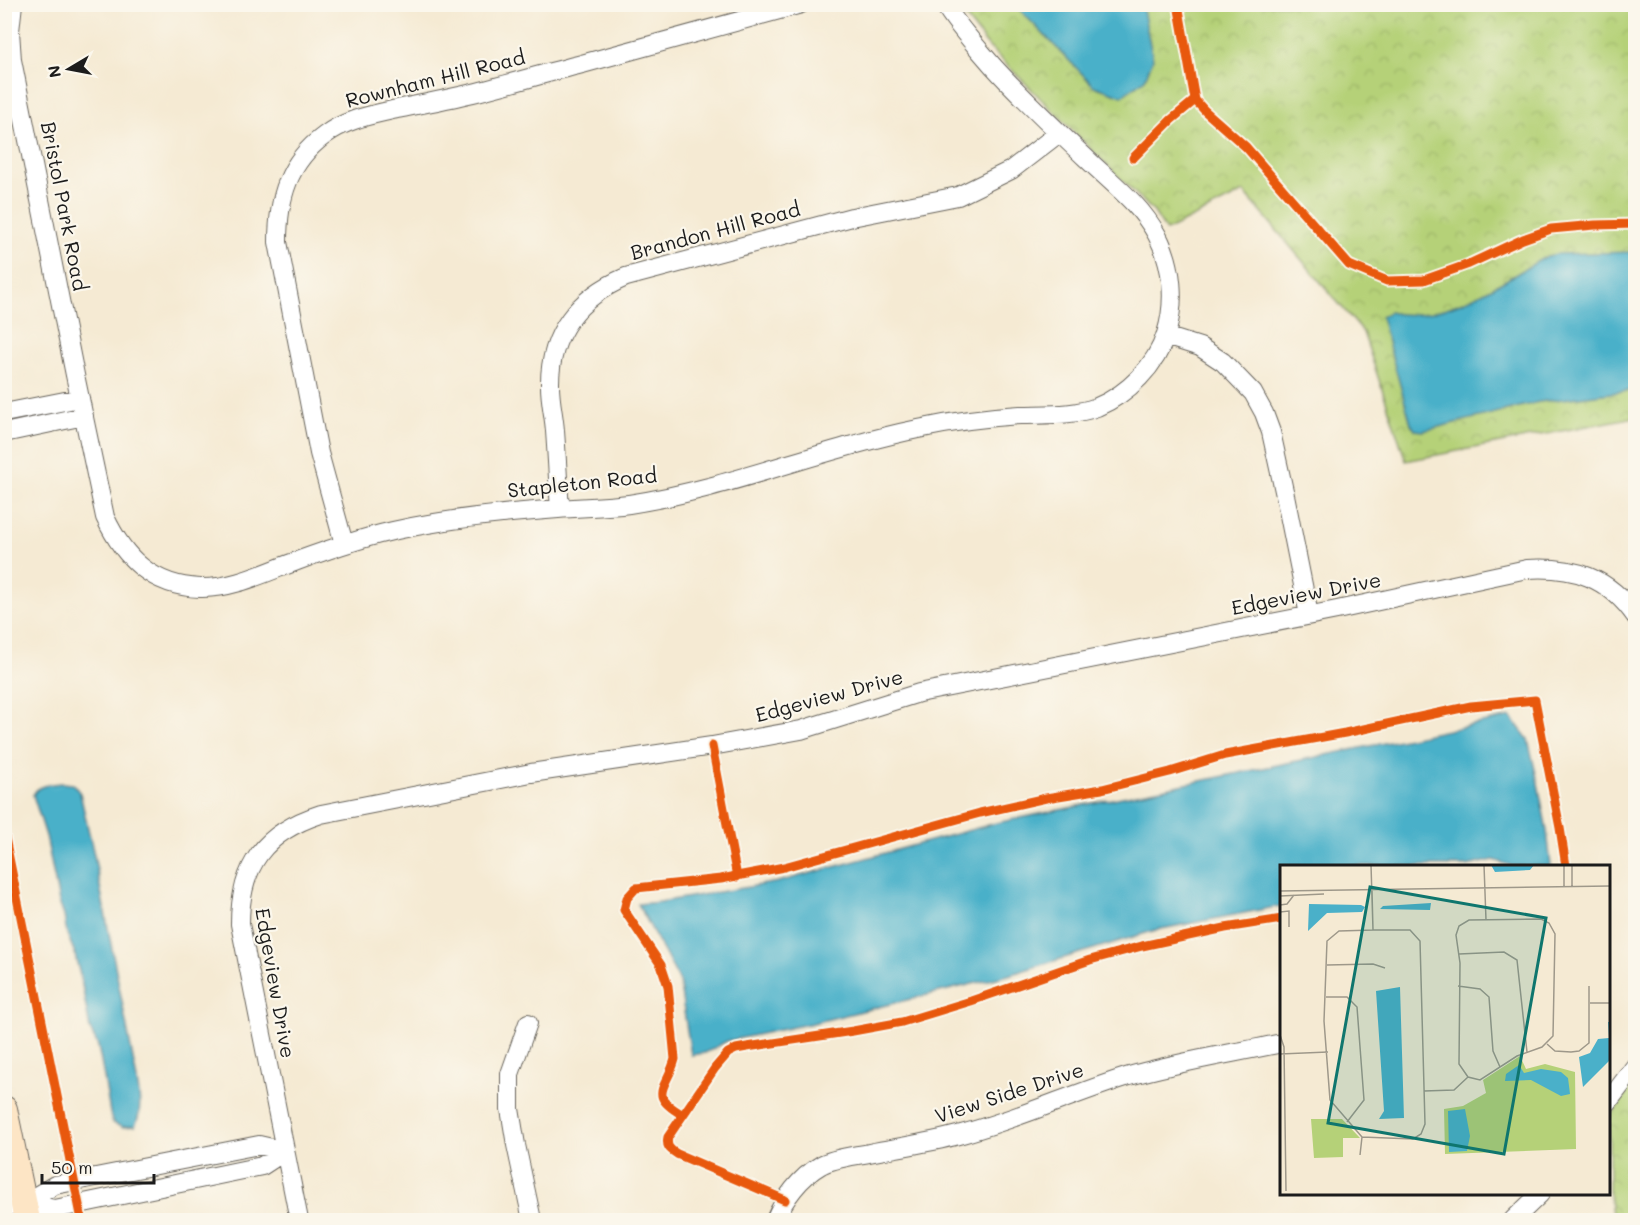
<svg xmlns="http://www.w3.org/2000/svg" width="1640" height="1225" viewBox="0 0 1640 1225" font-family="Mali,sans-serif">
<defs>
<pattern id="park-crowns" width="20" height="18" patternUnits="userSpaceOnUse" patternTransform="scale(1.5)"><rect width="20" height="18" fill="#b5d178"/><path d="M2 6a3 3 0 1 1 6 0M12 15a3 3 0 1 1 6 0" fill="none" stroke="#9bb367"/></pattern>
</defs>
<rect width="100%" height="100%" fill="#fbf7ec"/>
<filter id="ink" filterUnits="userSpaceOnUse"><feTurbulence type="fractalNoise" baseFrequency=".0167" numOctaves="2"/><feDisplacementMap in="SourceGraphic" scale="12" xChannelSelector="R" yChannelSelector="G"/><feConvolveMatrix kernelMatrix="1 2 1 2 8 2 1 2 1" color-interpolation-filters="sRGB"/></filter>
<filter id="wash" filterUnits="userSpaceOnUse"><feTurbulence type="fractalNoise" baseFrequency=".008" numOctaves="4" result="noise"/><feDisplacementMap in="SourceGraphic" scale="24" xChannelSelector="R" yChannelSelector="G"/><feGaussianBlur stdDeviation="1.35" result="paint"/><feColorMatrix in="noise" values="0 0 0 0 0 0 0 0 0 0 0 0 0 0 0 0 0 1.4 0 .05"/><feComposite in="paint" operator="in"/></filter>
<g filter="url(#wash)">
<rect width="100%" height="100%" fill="#f5ead3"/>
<!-- park -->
<path fill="url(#park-crowns)" stroke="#68764a" stroke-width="1.5" d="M965 4 1634 5 1636 14 1635 417 1406 461 1363 332 1244 192 1166 231 1154 212 988 46 959 9Z
M1635 1081V1220H1613L1609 1193V1118Z"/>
<!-- water -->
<path fill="#4ab0c9" stroke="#336672" stroke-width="1.5" d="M1024 5H1142L1153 59 1145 79 1122 96 1094 86 1019 9Z
M1635 252V390L1539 402 1423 431 1415 430 1411 424 1381 317 1389 312C1440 326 1503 281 1547 256L1557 254Z
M1511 717 1528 739 1537 778 1547 831 1551 866H1512L1494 860 1467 866H1282L1281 906 1156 930 1005 976 813 1023 727 1041 705 1053 691 1055 679 980 638 904 660 902 778 882 996 823Z
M62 783 73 784 80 793 94 855 136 1075C139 1093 143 1109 135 1126L122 1127 113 1123 110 1113 104 1077 98 1046 90 1029 81 979 74 951 67 934 64 916 59 902 46 836 33 795C38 784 52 784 62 783Z"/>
</g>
<g filter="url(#ink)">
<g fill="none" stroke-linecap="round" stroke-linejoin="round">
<defs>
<path id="minor" d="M13 4 10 31 12 60 75 375 105 517C124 558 152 586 200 588 233 589 266 572 297 561 332 548 366 536 402 529 454 518 506 513 558 509 582 507 606 507 629 504 728 489 820 449 918 429 951 422 986 417 1020 415 1046 414 1073 416 1097 407 1128 394 1156 366 1166 334 1176 302 1173 265 1157 235 1141 205 1112 183 1088 160 1055 129 1023 99 993 66 976 46 958 27 944 4
M1165 336 1200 347 1223 362 1253 393 1264 413 1271 432 1286 500 1309 615
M4 413 80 398
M4 433 84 416
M560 509C558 483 557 457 555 431 554 416 550 401 550 386 549 333 579 297 626 277L852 217 958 196 1011 170 1059 133
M344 544 319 453 278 242C278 198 288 162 325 135 346 119 372 115 397 109 422 104 448 99 473 93 509 84 546 73 582 64 655 44 728 24 801 4
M528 1023 510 1074V1109L516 1145 532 1220
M1608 1102 1636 1065
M24 1203 55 1209 262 1166 285 1151
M4 1207 24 1203 55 1185 259 1145 285 1151
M299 1220 240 924C240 865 265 832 321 814L531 773 712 746 801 730 919 693 1337 610 1527 569C1573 566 1609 577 1636 617
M775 1220C784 1199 800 1177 821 1165 834 1158 855 1156 869 1153 899 1147 929 1143 958 1135 1016 1120 1069 1095 1126 1077 1177 1062 1230 1054 1282 1043
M1513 1220 1540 1194"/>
<path id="secondary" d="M4 1109 27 1220"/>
</defs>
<!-- minor casing -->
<use href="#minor" stroke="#68645c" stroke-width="20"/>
<!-- secondary casing -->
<use href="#secondary" stroke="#68645c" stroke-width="28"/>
<!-- minor -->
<use href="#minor" stroke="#fff" stroke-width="18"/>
<!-- secondary -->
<use href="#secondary" stroke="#fde5c5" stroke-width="26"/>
<defs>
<path id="cycleway" d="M1178 4 1195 100
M1133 158 1171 120 1195 100 1205 111 1246 147 1349 265 1387 281 1424 280 1469 264 1523 239 1551 229 1595 225 1636 224
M712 746 737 877
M4 833 82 1220
M683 1115C646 1094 667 1089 675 1059L668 986 661 965 624 910 627 898 636 888 721 879 784 867 980 813 1046 798 1102 789 1170 772 1225 755 1345 733 1471 706 1535 700 1560 828 1566 866
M785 1200 677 1154C669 1149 666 1146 668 1137L715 1068 728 1053 736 1049 747 1047 853 1031 902 1022 971 1001 1090 960 1142 946 1225 928 1282 919"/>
</defs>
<!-- cycleway casing -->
<use href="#cycleway" stroke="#fbf7ec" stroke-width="13"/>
<!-- cycleway -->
<use href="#cycleway" stroke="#e8590c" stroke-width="9"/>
</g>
</g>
<g text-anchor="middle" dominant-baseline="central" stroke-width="4.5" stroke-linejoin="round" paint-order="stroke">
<!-- street labels -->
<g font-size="20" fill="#1c1c1c" stroke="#fbf7ec">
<text transform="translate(435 78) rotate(-14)">Rownham Hill Road</text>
<text transform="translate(65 206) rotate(79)">Bristol Park Road</text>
<text transform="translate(715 230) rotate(-15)">Brandon Hill Road</text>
<text transform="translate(582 482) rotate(-6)">Stapleton Road</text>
<text transform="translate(1306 593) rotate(-11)">Edgeview Drive</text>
<text transform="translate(829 695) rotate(-15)">Edgeview Drive</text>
<text transform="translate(276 983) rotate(80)">Edgeview Drive</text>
<text transform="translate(1009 1092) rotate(-18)">View Side Drive</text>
</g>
</g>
<!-- overview -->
<g transform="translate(1280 865)">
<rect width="330" height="330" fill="#f5ead3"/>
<path d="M240 191 246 204 265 199 295 207 296 284 165 289 164 244 183 241 206 228 203 215ZM31 254H62L80 273H63V292L34 293Z" fill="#b5d178"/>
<path d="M211 0H254L250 5 215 7ZM151 38 150 45 100 44 103 41ZM29 39 81 40 85 42 82 47 47 48 28 66ZM120 122 124 253 99 254 104 246 96 126ZM328 157H330V195L303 222 299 192 310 188 318 174 329 173ZM239 200 244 208 261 204 281 207 288 213 290 229 281 231 251 215 225 216 226 209ZM185 244 190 271 187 286 169 287 168 246Z" fill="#4ab0c9"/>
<path fill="none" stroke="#9e988a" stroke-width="1.5" d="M91 0 93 65M204 0 206 55M284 22V0M292 22V0M0 26 330 21M92 26 93 65M0 31 44 29M0 40 7 39 14 30M0 47 9 46V62M189 55 261 54 269 58 275 69 273 171 262 182 237 191 200 215 188 212 179 199 180 98 176 70 179 61ZM93 65H130L140 76 145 259 141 269 133 274 82 272 50 235 44 156 47 76 59 66ZM179 89 224 87 237 95 247 187M47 100 93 99 105 103M178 121 200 124 209 132 213 186 220 202M46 132H67L77 142 84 235 67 257M310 138H330M0 170 4 182 6 326M267 179 275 186 291 187 299 186 309 178V121M0 189 48 187M144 226 174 225 188 212M80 290 82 272"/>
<path fill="#0f766e" fill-opacity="0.15" stroke="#0f766e" stroke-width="3" d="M90 22 266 53 224 289 48 258Z"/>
<rect width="330" height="330" fill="none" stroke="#1c1c1c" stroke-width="3"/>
</g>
<!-- margin -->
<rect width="1640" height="1225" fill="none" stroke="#fbf7ec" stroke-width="24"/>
<!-- north arrow -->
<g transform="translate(69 69) rotate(260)" stroke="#fbf7ec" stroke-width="4.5" paint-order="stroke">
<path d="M0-4.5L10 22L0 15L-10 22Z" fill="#1c1c1c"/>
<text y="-9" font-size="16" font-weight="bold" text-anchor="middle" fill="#1c1c1c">N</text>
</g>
<!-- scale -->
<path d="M42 1174v9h112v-9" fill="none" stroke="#1c1c1c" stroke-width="3"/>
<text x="51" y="1174" font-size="18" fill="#1c1c1c" stroke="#fbf7ec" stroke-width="4.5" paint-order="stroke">50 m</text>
</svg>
